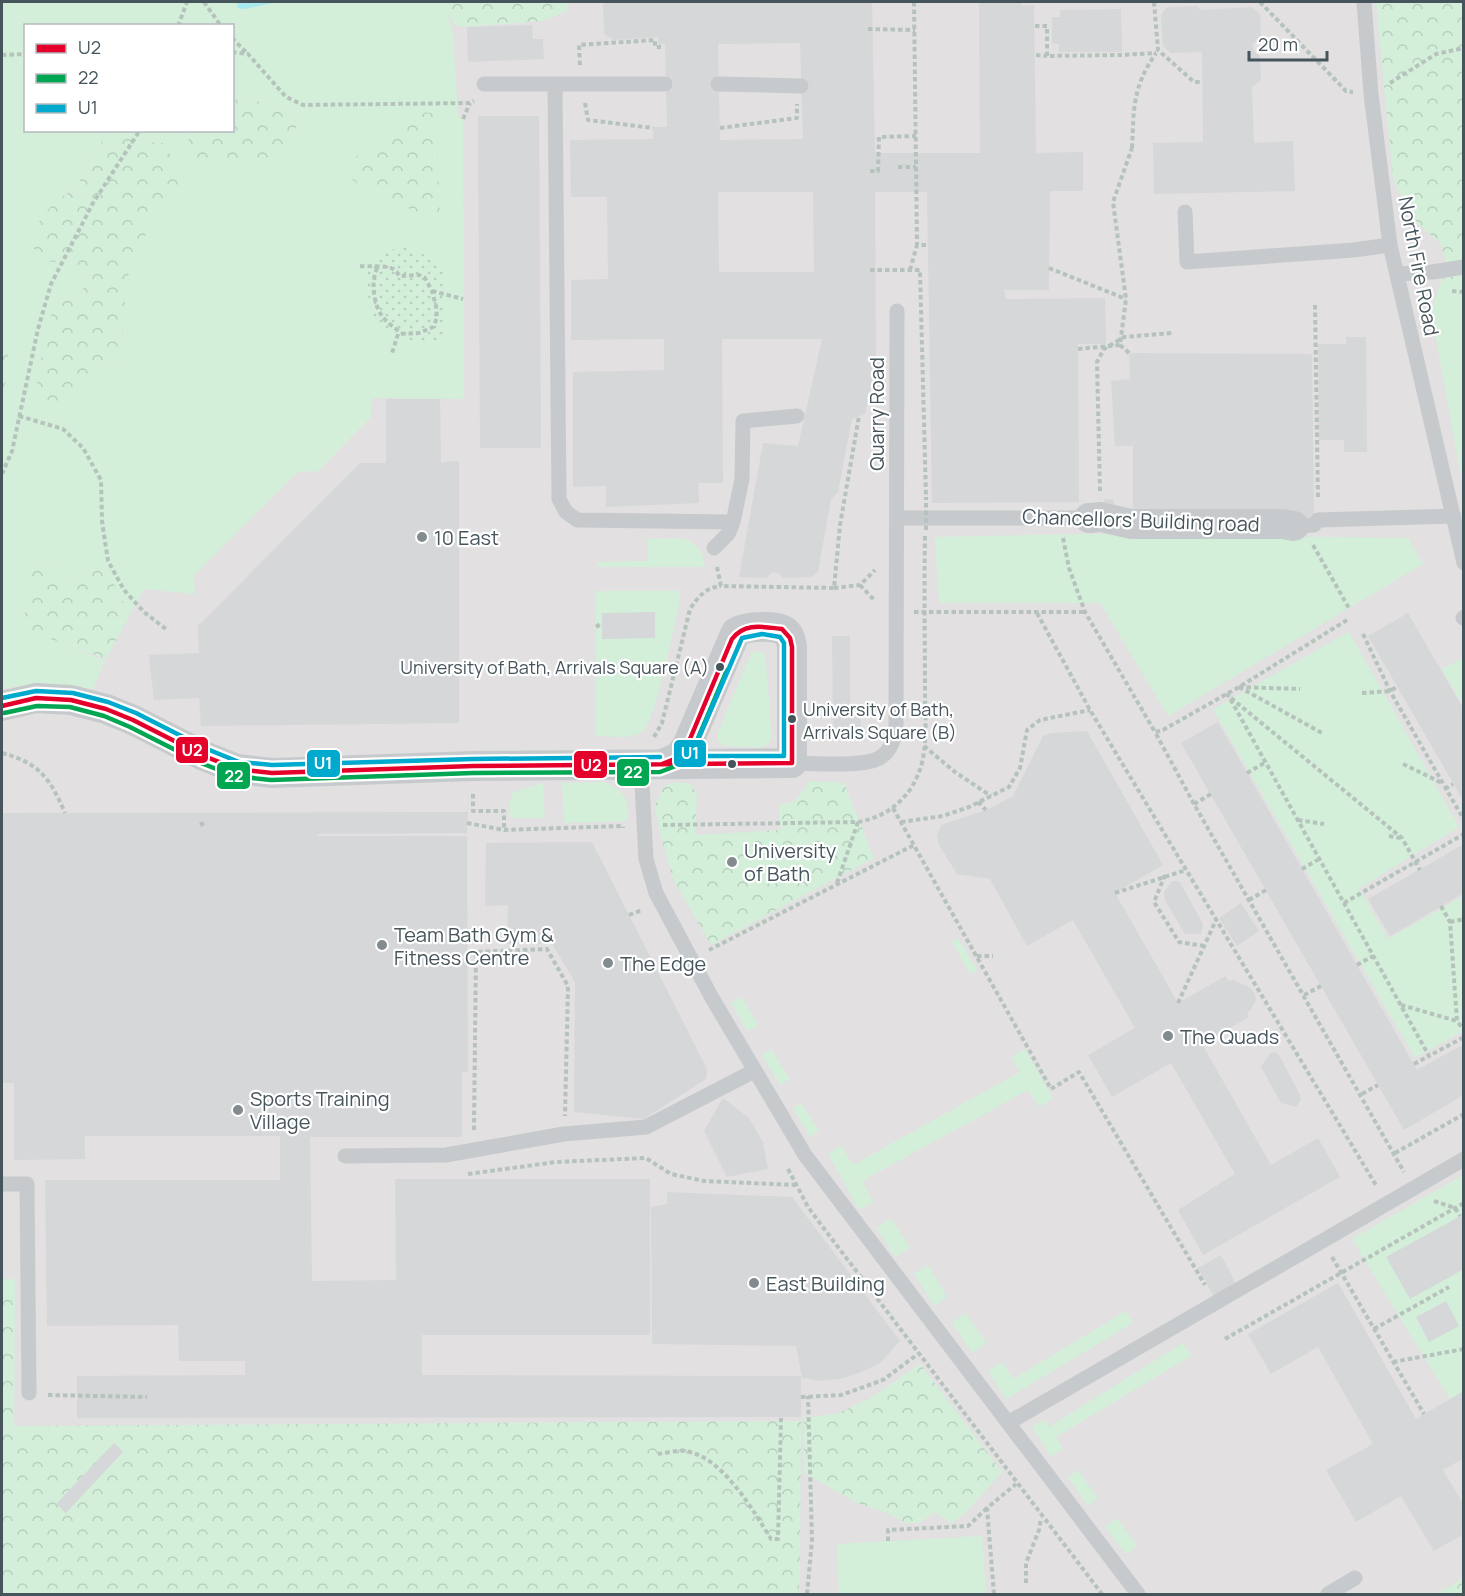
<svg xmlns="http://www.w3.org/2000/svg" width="1465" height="1596" viewBox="0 0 1465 1596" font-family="Manrope,sans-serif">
<defs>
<pattern id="forest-crowns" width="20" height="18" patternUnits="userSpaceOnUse" patternTransform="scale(1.5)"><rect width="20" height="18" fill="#d3efda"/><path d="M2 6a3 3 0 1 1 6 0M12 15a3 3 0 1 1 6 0" fill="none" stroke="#b6cfbe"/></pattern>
<pattern id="garden-dots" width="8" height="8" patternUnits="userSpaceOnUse" patternTransform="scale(1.5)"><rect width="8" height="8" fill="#d3efda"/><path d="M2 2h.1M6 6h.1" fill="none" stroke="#b6cfbe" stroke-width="1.8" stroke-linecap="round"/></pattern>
</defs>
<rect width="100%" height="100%" fill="#f0efef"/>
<!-- education -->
<path fill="#e2e0e1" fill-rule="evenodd" d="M2 2H1463V1594H2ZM26 26H232V130H26Z"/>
<!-- grass -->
<path fill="#d3efda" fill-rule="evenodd" d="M2 2H236L238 8 245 9 277 2H451L447 12 453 34 458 116 463 119 464 399 372 398 371 417 318 471 298 472 194 575 195 594 144 589 130 614 104 566 68 584 55 565 37 560 29 573 30 606 21 619 27 630 54 639 105 661 93 689 37 683 2 689V393C12 366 10 359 2 333ZM26 26H232L233 100 246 99 289 108 300 119 283 155 188 139 190 131H136L143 142 163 143 160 203 124 284 125 321 116 363 98 368 83 381 72 407 59 301C81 293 87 293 87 268L76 264 66 193 79 187 81 175 102 143 98 131 26 130Z
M1442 279 1463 281V488L1431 311Z
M1083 534 1408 538 1423 564 1168 716 1100 603H939L935 537Z
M679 538C696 541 703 550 705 567H597V562L648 561V539Z
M596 591H680V599C675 621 656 723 642 732 631 740 608 736 596 736Z
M1349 632 1459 827 1359 888 1388 939 1463 896V1031L1415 1058 1213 709Z
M756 651 765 654 772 737 768 744 762 748 725 746 717 740 718 732 751 654Z
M1463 658V706L1442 669Z
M604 782C625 792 629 798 628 821L564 823 562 783Z
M543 783 545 818H510V800L513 792Z
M958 938 977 970 970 974 952 942Z
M742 997 758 1025 747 1031 731 1003Z
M771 1049 790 1079 780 1085 762 1055Z
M1025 1049 1053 1099 1039 1107 1028 1090 862 1181 873 1202 859 1210 828 1154 841 1146 853 1165 1020 1072 1011 1057Z
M801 1103 819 1131 810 1137 793 1108Z
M1463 1175V1421L1352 1239Z
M891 1218 910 1248 895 1257 876 1228Z
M928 1265 947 1297 934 1306 914 1273Z
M1126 1311 1133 1323 1006 1399 988 1371 1003 1362 1013 1379Z
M966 1313 986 1343 972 1353 952 1322Z
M1183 1343 1191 1356 1056 1437 1063 1449 1051 1457 1032 1427 1044 1420 1049 1427Z
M1078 1470 1098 1499 1088 1506 1068 1477Z
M1117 1518 1137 1546 1126 1554 1105 1527Z
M982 1536 986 1594H839L837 1544Z"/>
<!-- forest -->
<path fill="url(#forest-crowns)" d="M451 2H567V11L543 21 463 27 455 25 447 12Z
M1376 2H1463V281L1442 279 1447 264 1441 244 1414 220 1393 180Z
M246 99 289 108 300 119 283 155 262 161 197 167 188 139 190 131 232 130 233 100Z
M413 112 436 113 440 214 430 218 368 190 348 177 349 162Z
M98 131H136L143 142 163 143C174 155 176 171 179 186L160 203 125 283V321L116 363 98 368 84 381 72 407 52 413 39 406 37 385 47 323 59 301C81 293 87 293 87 269L76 264 46 261 34 249 37 224 55 201 79 187 81 176 102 143Z
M2 333C10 359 12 366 2 393Z
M38 560 55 565 68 584 104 566 130 615 106 659 26 630 20 619 30 607 29 573Z
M810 781 844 783 874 858 711 945 673 879 660 833 655 806 664 786 676 782 691 784 697 796 695 835 781 830 779 805 795 801Z
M2 1279H15L14 1426 801 1421 800 1577 798 1594H2Z
M920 1364 1002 1472 963 1515 951 1523 934 1512 920 1523H906L887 1513 857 1503 804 1473V1418L839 1413 872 1397Z
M1463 1577V1594H1433L1452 1586Z"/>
<!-- garden -->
<path fill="url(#garden-dots)" d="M400 247 415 250 442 264 445 292 444 343H412L383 326 374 317 369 304 366 270 371 260 377 255Z"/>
<!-- water -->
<path fill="#a8eaee" d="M236 2H277L245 9 238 8Z"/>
<!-- building -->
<path fill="#d6d7d8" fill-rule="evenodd" d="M603 2H872L875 153H980L979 2H1022V6L1034 5 1036 153 1083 152V191H1050L1049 290H1004L1006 299 1105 298 1106 344H1078L1079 502 932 503 927 192H875L876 360 865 414 852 419 838 492 831 499 818 572 810 577 783 578 778 573 772 572 767 578 739 577 763 443 798 446 822 339H722L723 483H698L699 503 606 507V486L573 487V372L664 370V339L571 340V280L608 279 607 197H571L570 140 653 139V127H667L665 44H658V37L614 40 604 34ZM800 43 803 139 720 140 718 44ZM718 192H813L814 272H719Z
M1197 6 1200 10 1252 7 1260 14 1261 37 1253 44V50L1260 56 1261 80 1252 87 1254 143 1293 141 1295 191 1154 194 1153 143 1203 142 1202 52 1171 53 1163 46 1161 15 1167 7Z
M1121 9 1122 52H1059V44H1052V17H1060V10Z
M532 25 533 39H543L544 59 468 62 467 27Z
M478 116H539L541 448H480Z
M1346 337H1366L1367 452H1344V440H1319L1318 344H1346Z
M1129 353 1312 354 1314 521 1133 515V446H1115L1111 381 1130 379Z
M386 399H440L441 462 459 461V723L201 726 199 698 154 700 149 655 199 653 198 626 360 463H386Z
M1104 499 1114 500V507L1104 506Z
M655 612V638L602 639V613Z
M1408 613 1464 710V802L1368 636Z
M832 636H850V704H860L861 729H833Z
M1218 722 1417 1070 1464 1044V1095L1404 1130 1181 743Z
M1087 731 1163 865 1115 893 1178 1003 1226 976 1228 981 1233 980 1249 987 1254 992 1256 1000 1252 1008 1247 1013 1249 1017 1202 1044 1271 1165 1318 1138 1340 1177 1203 1255 1178 1210 1235 1174 1171 1063 1112 1097 1088 1055 1135 1028 1073 920 1027 946 990 879 957 874 939 845 937 836 941 825 986 810 1013 796 1043 736 1051 733Z
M468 812 467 833 318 834V836H467L468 1072H462V1137H310L312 1281 396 1280 395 1179H650V1335H422V1375L801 1376V1417L77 1418V1376L245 1375V1361H179L178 1325 47 1326 45 1180H280V1136H85V1159L14 1160V1083H2V813Z
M592 842 707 1069 706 1079 644 1119 574 1112 575 982 552 944H507L508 905 485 906 486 843Z
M1464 844V893L1390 936 1368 899Z
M1172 881H1178L1181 884 1203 924 1201 934H1185L1165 900 1164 892Z
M1241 903 1259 931 1237 946 1219 918Z
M1275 1052 1279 1055 1300 1095 1301 1100 1296 1107 1281 1103 1261 1067 1270 1053Z
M723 1098 749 1118 763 1142 768 1169 727 1177 704 1131Z
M667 1192 792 1197 900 1341 880 1363 859 1373 840 1379 820 1381 802 1378 796 1346 652 1344 651 1207 667 1204Z
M1464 1214V1269L1410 1299 1386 1257Z
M1221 1255 1236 1284 1214 1297 1198 1268Z
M1338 1283 1416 1419 1462 1392 1464 1395V1458L1443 1470 1464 1505V1534L1434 1551 1401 1496 1356 1522 1326 1470 1373 1444 1318 1347 1271 1374 1248 1334Z
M1446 1301 1459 1326 1429 1342 1416 1317Z
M114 1443 123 1452 66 1513 56 1504Z"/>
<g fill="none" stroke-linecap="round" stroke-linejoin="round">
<!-- path -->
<path stroke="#b6c3bd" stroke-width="4" stroke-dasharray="4.5 3" stroke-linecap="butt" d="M204 2 221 26
M914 2 917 245H928
M1154 2 1158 50 1194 82H1202
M1260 2 1346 91 1353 92
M178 26 187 2
M1035 26H1047V56L1121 55 1156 53
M868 29 915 30
M232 38 248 54
M232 52 248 54 286 97 303 105 470 103 474 101
M2 55 26 54
M1036 55 1047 56
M580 65 579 45 655 40V47H661
M1390 83 1436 54 1464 48
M585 103 588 120 653 128
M463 119 470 103
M720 128 797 118V104
M1132 148C1134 108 1132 88 1156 53
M898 167H916
M870 171H878L879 137 916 136
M360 266C368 267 388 265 393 269 396 271 398 274 400 276L419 275 425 278 432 291 436 306 437 318 433 327 419 333 398 334 392 353
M377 268C371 282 373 303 382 316 386 322 395 328 401 333
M1049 268 1126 299
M870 270H920L926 497
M910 270 917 245
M432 291 463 299
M1452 291 1464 292
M1315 305 1318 499
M19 416 63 429 83 448 101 480 102 521 108 561 124 590 144 612 166 629
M2 474 12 451 38 329 51 284 93 203 140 130
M1100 491 1097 362 1104 349 1124 337 1172 333
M1063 538 1069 568 1085 612 1155 732
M1313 545 1350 610
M717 567 721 586 834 588 840 525 859 416
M860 585 875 601
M834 588 860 585 875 570
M914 612H1085
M1037 613 1090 710 1377 1187
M1347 620 1239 687 1163 730 1155 732 1194 804 1404 1172
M596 627 602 623
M1363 634 1390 691 1464 820
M1239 687 1322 733
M1239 687 1300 689
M1227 693 1429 1056 1464 1037
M1362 693 1390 691 1397 687
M1231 698 1402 838 1420 870
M654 737 662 723 690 609C699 596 705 588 721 586
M924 746 955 772 991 796
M2 753C39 763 50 778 65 813
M1403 764 1442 783
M1247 773 1266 762
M1445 789 1453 784
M473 794V811H504V830
M978 802 986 810
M1194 804 1211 794
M893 808 1051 1089 1079 1072 1205 1285
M1298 820 1324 824
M201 822 203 826
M901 822 943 816 969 807 1009 787 1020 768 1027 730 1040 720 1090 710
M467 823 504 830 623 826V828
M663 825 858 822C887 817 909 799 919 772 928 750 925 717 925 694 925 641 924 589 925 536
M1389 836 1400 838
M1302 869 1319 859
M1165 875 1154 902 1179 942 1204 946
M837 883 858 822
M1115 893 1186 870
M1249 900 1266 890
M1344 903 1464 834
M1441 906 1450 922 1457 1021 1464 1030
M629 915 642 910
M1450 922 1464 919
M709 950 914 845
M977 956H993
M1357 965 1373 956
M1304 995 1321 986
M1178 1003 1216 920
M1401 1005 1457 1021
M1414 1064 1429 1056
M1362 1094 1378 1085
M474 1130 476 952 547 949 568 986 565 1116
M1395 1153 1464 1114
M788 1169 808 1207 819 1222 1102 1594
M468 1174 556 1162 646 1158 671 1174 704 1181 796 1185
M1434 1201 1455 1208 1460 1216
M1332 1257 1424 1414
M1374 1329 1449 1287
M1225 1339 1464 1203
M1393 1362 1464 1349
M48 1395 147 1397
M801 1397 841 1395 883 1380 918 1354
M658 1454C666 1453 677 1450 685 1451 722 1456 753 1510 771 1539H778L781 1418
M888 1541V1530L968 1526 987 1508
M1026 1583V1563L1039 1530 1041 1518
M807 1594 812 1540 808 1396
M994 1594 987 1508 1016 1484"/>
<!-- service -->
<path stroke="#c7cacc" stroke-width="15" d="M1364 2 1371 94 1390 245 1464 563
M484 84H665
M555 84 559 499 566 512 577 520 733 522
M718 84 801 86
M1185 212 1187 262 1354 250 1390 245
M1397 274 1432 272 1464 267
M898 518H1089
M1294 526 1314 525 1318 520 1454 516
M714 548 728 534 733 522 742 479 743 421 797 416
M1463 618 1464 617
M792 763C813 763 865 768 881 757 891 750 894 740 896 729L897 311
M641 765 646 859 656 893 712 998 805 1155 1138 1594
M345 1156 446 1155 564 1134 646 1127 754 1071
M2 1184H27L29 1393
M1008 1423 1464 1159
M1328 1594 1355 1578"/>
<!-- minor -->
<path stroke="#c7cacc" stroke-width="30" d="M1089 518 1101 517 1131 524H1283L1294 526
M2 706 36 698 71 700 106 709 133 720 204 756 237 769 272 773 473 766 792 763V647C791 642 791 637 787 633 779 624 746 626 736 632L687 746 677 758 662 764"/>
<!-- path-bridge -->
<path stroke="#b6c3bd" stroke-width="4" stroke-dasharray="4.5 3" stroke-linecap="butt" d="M1078 349 1120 345
M1129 353 1120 345 1126 299 1113 202 1132 148
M926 530V497"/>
<defs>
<path id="bus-1" d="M2 706 36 698 71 700 106 709 133 720 204 756 237 769 272 773 473 766 792 763
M662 764 677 758 687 746 732 639C745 622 763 627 782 629L790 638 792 647V763"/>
<path id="bus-2" d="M4 713 37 706 70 707 104 716 130 727 201 763 234 776 271 780 473 773 660 772 681 764 693 750 727 670"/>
<path id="bus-3" d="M762 634 780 637 784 643V756H688L694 749 742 638Z
M2 698 36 691 73 693 108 702 136 713 207 749 239 762 272 765 473 759 660 757"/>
</defs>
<!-- bus-1 casing -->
<use href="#bus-1" stroke="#fff" stroke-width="9"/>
<!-- bus-2 casing -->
<use href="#bus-2" stroke="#fff" stroke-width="9"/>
<!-- bus-3 casing -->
<use href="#bus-3" stroke="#fff" stroke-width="9"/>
<!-- bus-1 -->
<use href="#bus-1" stroke="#e4002b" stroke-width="4.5"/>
<!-- bus-2 -->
<use href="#bus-2" stroke="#00a651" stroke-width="4.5"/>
<!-- bus-3 -->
<use href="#bus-3" stroke="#00a9ce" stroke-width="4.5"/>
</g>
<!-- markers -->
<g fill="#828b8f" stroke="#fff" stroke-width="2">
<circle cx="422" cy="537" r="6"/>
<circle cx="732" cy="862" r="6"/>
<circle cx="382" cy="945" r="6"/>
<circle cx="608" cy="963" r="6"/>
<circle cx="1168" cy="1036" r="6"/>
<circle cx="238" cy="1110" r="6"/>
<circle cx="754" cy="1283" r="6"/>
</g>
<g fill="#46555c" stroke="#fff" stroke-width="2">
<circle cx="720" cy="667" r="5"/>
<circle cx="792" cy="719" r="5"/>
<circle cx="732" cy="764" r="5"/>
</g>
<g text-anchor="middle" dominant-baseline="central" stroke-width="4.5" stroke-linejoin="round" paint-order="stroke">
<!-- bus labels -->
<g font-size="18" fill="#46555c" stroke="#fff" text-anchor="end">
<text x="709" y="667">University of Bath, Arrivals Square (A)</text>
<text x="803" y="709" text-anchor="start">University of Bath,<tspan x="803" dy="23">Arrivals Square (B)</tspan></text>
</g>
<!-- street labels -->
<g font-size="20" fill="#46555c" stroke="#fff">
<text transform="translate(1419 266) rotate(79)">North Fire Road</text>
<text transform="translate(876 414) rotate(-90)">Quarry Road</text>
<text transform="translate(1141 520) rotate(2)">Chancellors' Building road</text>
</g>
<!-- poi labels -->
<g font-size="20" fill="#46555c" stroke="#fff" text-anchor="start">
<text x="434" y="537">10 East</text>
<text x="744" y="850">University<tspan x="744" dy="23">of Bath</tspan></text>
<text x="394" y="934">Team Bath Gym &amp;<tspan x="394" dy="23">Fitness Centre</tspan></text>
<text x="620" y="963">The Edge</text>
<text x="1180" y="1036">The Quads</text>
<text x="250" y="1098">Sports Training<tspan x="250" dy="23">Village</tspan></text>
<text x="766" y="1283">East Building</text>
</g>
</g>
<g stroke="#fff" stroke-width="2">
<rect x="175" y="736" width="34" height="28" rx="6" fill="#e4002b"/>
<rect x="673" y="739" width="34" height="29" rx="6" fill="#00a9ce"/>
<rect x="306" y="749" width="35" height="29" rx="6" fill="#00a9ce"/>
<rect x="573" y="750" width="35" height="29" rx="6" fill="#e4002b"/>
<rect x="616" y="758" width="34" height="29" rx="6" fill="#00a651"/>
<rect x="216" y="761" width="35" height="29" rx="6" fill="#00a651"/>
</g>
<g font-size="16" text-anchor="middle" font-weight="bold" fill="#fff">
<text x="192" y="756">U2</text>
<text x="690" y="759">U1</text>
<text x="323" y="769">U1</text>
<text x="591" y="771">U2</text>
<text x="633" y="778">22</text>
<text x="234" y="782">22</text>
</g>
<!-- border -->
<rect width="1465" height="1596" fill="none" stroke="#46555c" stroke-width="6"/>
<!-- legend -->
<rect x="24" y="24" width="210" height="108" fill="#ffffff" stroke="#b5bbbe" stroke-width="1.5"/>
<rect x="36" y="44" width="30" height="9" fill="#e4002b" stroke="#b5bbbe" stroke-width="1.5"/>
<text x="78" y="54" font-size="18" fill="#46555c">U2</text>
<rect x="36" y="74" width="30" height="9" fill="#00a651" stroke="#b5bbbe" stroke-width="1.5"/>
<text x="78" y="84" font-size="18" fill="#46555c">22</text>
<rect x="36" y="104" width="30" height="9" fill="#00a9ce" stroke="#b5bbbe" stroke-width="1.5"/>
<text x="78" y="114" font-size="18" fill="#46555c">U1</text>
<!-- scale -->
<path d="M1249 51v9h78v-9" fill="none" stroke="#46555c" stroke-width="3"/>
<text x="1258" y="51" font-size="18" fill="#46555c" stroke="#ffffff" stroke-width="4.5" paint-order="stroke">20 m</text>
</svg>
